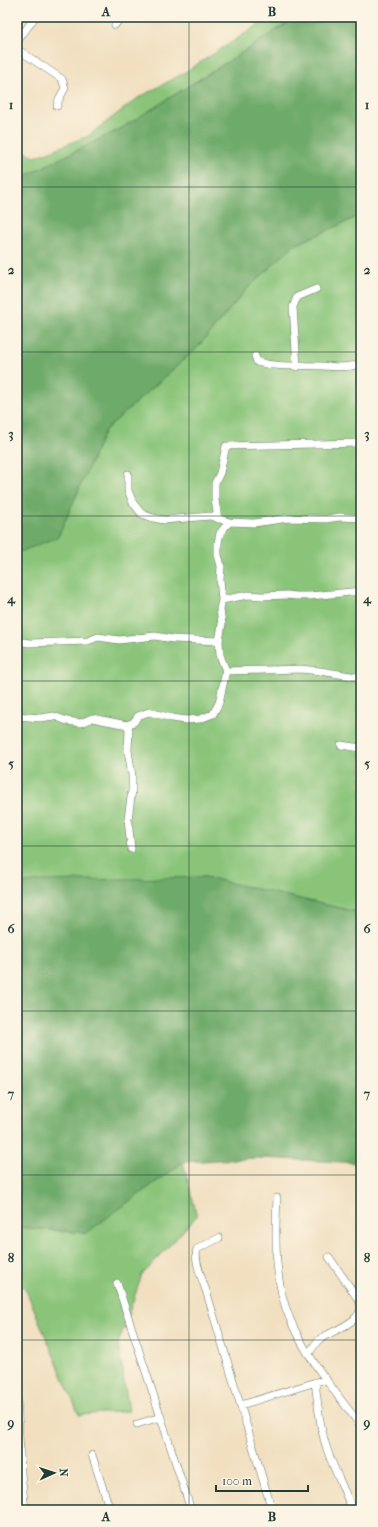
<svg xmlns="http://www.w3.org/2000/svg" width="378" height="1527" viewBox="0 0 378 1527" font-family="'IM FELL French Canon',serif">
<rect width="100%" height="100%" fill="#fcf5e5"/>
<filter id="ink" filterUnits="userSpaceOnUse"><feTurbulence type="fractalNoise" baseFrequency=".025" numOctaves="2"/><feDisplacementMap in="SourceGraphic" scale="8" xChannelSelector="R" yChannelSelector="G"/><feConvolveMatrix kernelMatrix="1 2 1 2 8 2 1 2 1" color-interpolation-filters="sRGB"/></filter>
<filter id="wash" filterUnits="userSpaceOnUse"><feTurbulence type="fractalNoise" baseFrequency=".012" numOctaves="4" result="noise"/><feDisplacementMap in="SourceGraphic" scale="16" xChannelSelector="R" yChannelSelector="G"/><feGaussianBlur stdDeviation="0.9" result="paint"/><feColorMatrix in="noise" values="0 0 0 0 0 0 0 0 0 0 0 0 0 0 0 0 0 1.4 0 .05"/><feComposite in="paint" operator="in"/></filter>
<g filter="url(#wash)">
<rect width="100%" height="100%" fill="#f1dfc0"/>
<!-- green -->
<path fill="#89c479" stroke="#548056" d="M271 17H296L251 47 120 129 17 180V147L35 157 88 136 138 98 182 74Z
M361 215V913L205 877 17 884V553L58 537 105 430 197 348 246 290 293 246Z
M183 1162 197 1216 142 1275 118 1344 129 1411 79 1415 25 1288 17 1283V1227L86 1233Z"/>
<!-- forest -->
<path fill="#6eaa69" stroke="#46744e" d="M296 17H361V215L293 246 246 290 197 348 105 430 58 537 17 553V180L120 129 251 47Z
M205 877 361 913V1163L259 1158 183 1162 86 1233 17 1227V884L42 881Z"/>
</g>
<g filter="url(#ink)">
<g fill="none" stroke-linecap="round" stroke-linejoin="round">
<defs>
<path id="street" d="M115 25 121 17
M17 42 35 17
M17 49 62 79 65 88 59 99 57 106
M255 356 257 362C279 368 301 365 323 366 339 367 345 368 361 364
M297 367 293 307 297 297 316 289
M128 474V490L133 503 142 514 153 518 164 520 210 516 229 522 254 523 289 518 326 519 339 517 361 518
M218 519 215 500V483L220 473 226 446 361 443
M229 522 220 533 218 543V555L221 566 220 580 222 600 220 609 222 624 219 641 220 655 226 671 300 669 320 671 357 677 361 676
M222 600 248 595 262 596 287 595 296 596H310L361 591
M17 641 29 643 88 641 98 637 119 640 155 636 173 639 219 641
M17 716 40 718 54 716 67 721 81 723 92 718 127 725 134 722 138 716 149 712 172 718 186 720 200 719 213 714 219 703 226 671
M127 725 129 730 128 750 132 776V790L128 819 131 849
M341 745 361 748
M277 1198C275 1238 274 1282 290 1319 305 1356 337 1394 361 1426
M219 1238 197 1249C193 1261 205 1285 208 1297L272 1510
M117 1283 191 1510
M309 1354C312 1349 315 1343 320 1339 331 1331 367 1321 360 1302L329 1257
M315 1382C318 1405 320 1430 328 1452 335 1472 345 1490 352 1510
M17 1397 21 1473 25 1510
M241 1405 326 1379
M137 1424 161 1417
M92 1455 110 1510"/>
</defs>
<!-- street casing -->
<use href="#street" stroke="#687665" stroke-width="8"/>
<!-- street -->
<use href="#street" stroke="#fff" stroke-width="7"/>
</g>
</g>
<!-- grid -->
<path fill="none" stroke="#1f3d34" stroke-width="1" stroke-opacity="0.55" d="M189 17V1510M17 187H361M17 352H361M17 516H361M17 681H361M17 846H361M17 1011H361M17 1175H361M17 1340H361"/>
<!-- margin -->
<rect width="378" height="1527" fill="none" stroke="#fcf5e5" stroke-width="44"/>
<!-- north arrow -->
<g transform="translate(54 1473) rotate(87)" stroke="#fcf5e5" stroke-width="3" paint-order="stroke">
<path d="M0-3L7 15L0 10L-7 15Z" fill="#1f3d34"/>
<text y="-6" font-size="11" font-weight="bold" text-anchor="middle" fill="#1f3d34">N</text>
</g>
<!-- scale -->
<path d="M216 1485v6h92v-6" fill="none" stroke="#1f3d34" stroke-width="2"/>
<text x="222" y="1485" font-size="12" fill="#1f3d34" stroke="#fcf5e5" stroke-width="3" paint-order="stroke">100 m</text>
<rect x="22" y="22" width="334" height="1483" fill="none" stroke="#1f3d34" stroke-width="1.5"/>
<g font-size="13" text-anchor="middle" font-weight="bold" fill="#1f3d34">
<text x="106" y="16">A</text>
<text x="272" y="16">B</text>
<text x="11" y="109">1</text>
<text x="367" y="109">1</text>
<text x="11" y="274">2</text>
<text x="367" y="274">2</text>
<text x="11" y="438">3</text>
<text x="367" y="438">3</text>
<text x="11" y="603">4</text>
<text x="367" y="603">4</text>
<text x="11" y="768">5</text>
<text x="367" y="768">5</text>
<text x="11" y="933">6</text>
<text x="367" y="933">6</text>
<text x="11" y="1098">7</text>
<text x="367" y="1098">7</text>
<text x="11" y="1262">8</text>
<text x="367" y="1262">8</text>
<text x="11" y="1427">9</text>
<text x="367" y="1427">9</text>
<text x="106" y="1521">A</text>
<text x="272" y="1521">B</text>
</g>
</svg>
